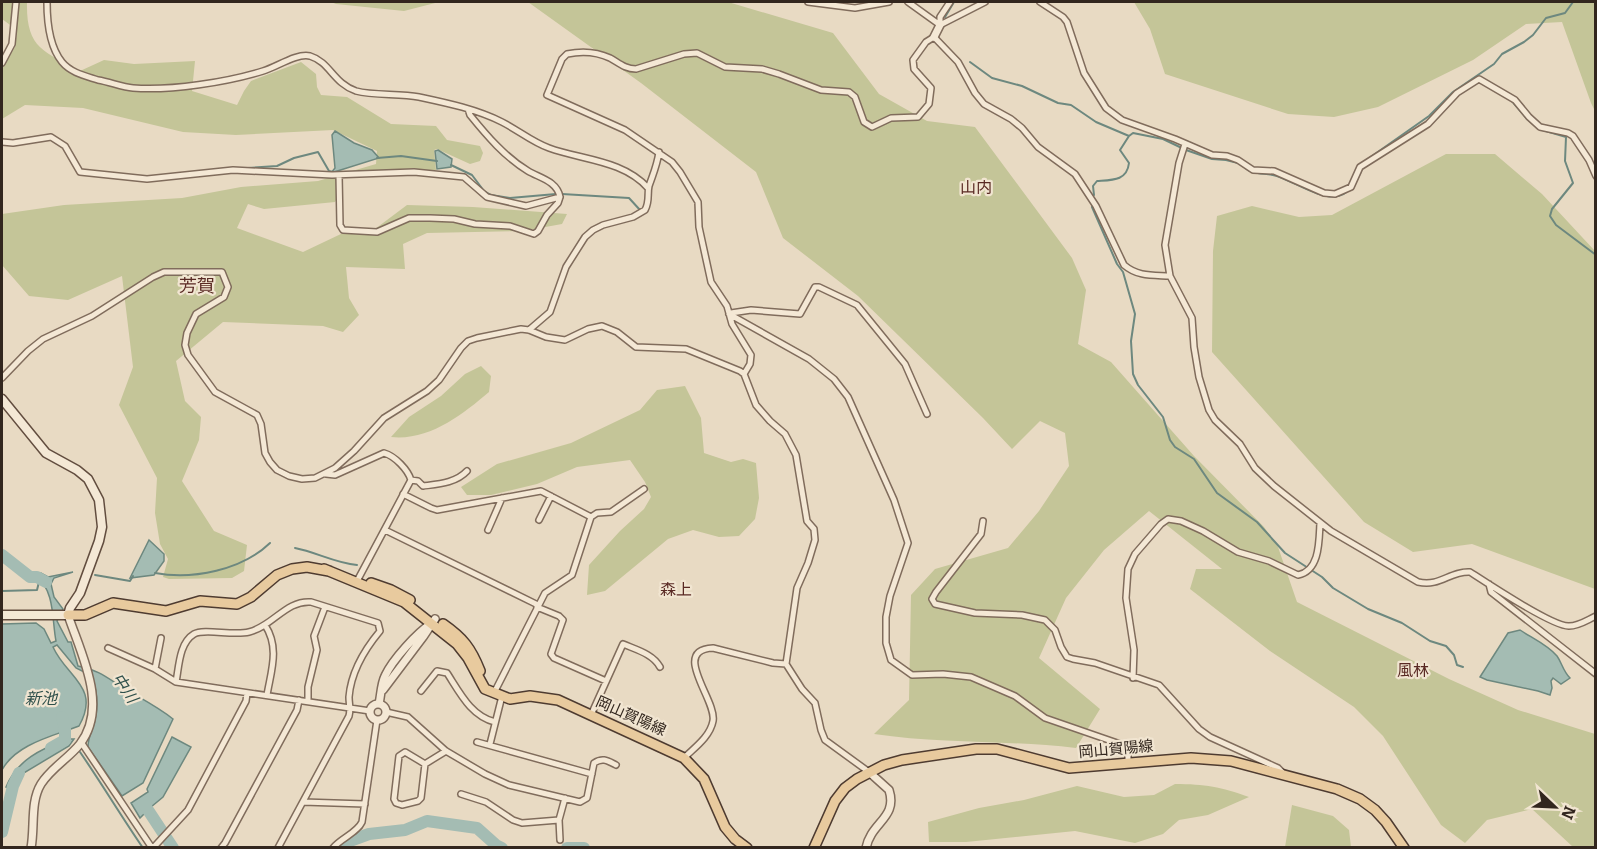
<svg xmlns="http://www.w3.org/2000/svg" width="1597" height="849" viewBox="0 0 1597 849" font-family="Bitter,'Noto Sans JP',serif">
<rect width="100%" height="100%" fill="#e8dac3"/>
<!-- green -->
<path fill="#c4c598" d="M2 2H27C26 48 43 51 80 71L104 60 134 64 195 61 192 91 237 105 244 91 251 81 301 62 316 74 317 87 321 95 347 97 391 124 436 126 447 140 480 146 483 153 480 161 470 164 437 149 434 150 436 170H379L338 178 339 196 335 202 264 209 248 204 237 228 303 252 343 233 371 232 407 205 473 207 567 214 562 224 523 231 427 233 403 244 405 269 346 267 349 298 359 315 343 332 323 326 223 322 176 361 185 401 201 417 199 440 182 481 214 531 247 545 244 571 232 578 169 579 163 577 168 559 160 544 155 513 157 478 119 405 133 367 122 276 68 300 29 296 2 265V214L64 205 182 198 241 187 318 181 376 164 377 151 333 130 236 135 183 132 83 108 25 105 2 119V69L15 47 17 30 2 19Z
M331 2H439L404 11 336 4Z
M528 2H728L833 33 879 94 927 121 975 127 1072 258 1086 290 1078 344 1111 362 1194 456 1264 527 1278 547 1297 602 1449 679 1518 710 1595 734V847H1573L1532 809 1487 820 1465 843 1441 825 1383 736 1354 707 1270 651 1190 589 1196 569H1222L1149 511 1104 550 1066 598 1039 658 1100 709 1076 748C1009 740 941 744 874 734L909 700 911 595 935 569 1008 548 1039 511 1069 466 1065 433 1040 421 1012 449 983 418 858 296 783 238 756 172 641 83Z
M1134 2H1595V111L1591 103 1562 22 1526 24 1473 60 1378 107 1334 117 1288 114 1165 74 1150 29Z
M1446 154H1495L1542 194 1595 251V589L1472 544 1413 552 1364 522 1212 352 1213 251 1217 216 1252 206 1299 217 1332 215Z
M481 366 491 376 489 392C462 415 429 441 391 437L409 417 441 396 465 374Z
M685 386 701 418 704 453 731 462 743 459 756 463 759 498 755 519 739 536 719 537 693 530 668 539 605 591 587 595 589 565 620 531 644 509 651 497 645 482 630 460 577 467 537 484 491 495H467L461 487 497 464 571 443 640 410 657 390Z
M1175 784C1205 784 1221 787 1249 797L1208 815 1179 820 1163 834 1135 843 1075 831 966 842H929L928 822 979 808 1024 800 1077 786 1124 797 1154 795Z
M1292 805 1333 816 1349 830 1351 847H1285Z"/>
<!-- water -->
<path fill="#a4bcb3" stroke="#6d887f" stroke-width="1.5" d="M335 131 354 143 372 150 379 158 331 173 335 168 332 135Z
M438 150 452 159 451 167 437 169 435 151Z
M149 540 164 554V561L154 575 130 578Z
M73 572 54 578 51 584 54 597 63 609 57 621 68 642H71L78 666C97 669 109 679 125 689 142 699 158 707 173 719L143 783 122 796 88 747C88 738 91 733 94 724 99 708 97 691 92 676L76 668 57 645 53 647C67 678 101 687 79 726 53 736 16 744 2 770V624L36 623 44 629 51 643 56 641C52 622 55 590 37 578L30 579 41 573 48 577Z
M1520 630C1532 638 1548 645 1557 656 1562 663 1563 671 1570 678L1561 684 1553 678 1551 681 1552 688 1550 695 1538 691 1487 680 1480 677 1508 633Z
M172 737 191 747 163 797 151 807V812L149 814 145 813 140 818 131 803 148 792 147 789Z
M67 739H74L69 746 22 774 18 781 17 790 6 787C17 760 41 749 67 739Z"/>
<g fill="none" stroke-linecap="round" stroke-linejoin="round">
<!-- stream -->
<path stroke="#6d887f" stroke-width="2" d="M945 17 954 2
M970 62 992 78 1022 86 1058 103 1071 105 1096 122 1129 136 1133 133 1163 139 1186 150 1212 159 1226 160 1238 163
M1511 100 1527 119 1539 129 1566 137 1565 161 1573 183 1552 209 1550 216 1556 225 1596 255
M15 140 51 135
M377 158 401 156 437 161
M1365 161 1429 116 1453 92 1494 64 1502 54 1524 42 1533 35 1546 18 1565 13 1573 2
M451 165 472 175 484 191 491 195 510 198 556 194
M1243 166C1253 176 1265 172 1277 176 1314 190 1345 219 1363 166
M248 168 277 166 294 158 318 152 329 171 333 172
M115 178 136 180
M562 194 629 198 640 210
M1094 195 1093 186 1097 181C1112 180 1127 181 1129 163L1120 150 1129 136
M1092 207 1117 264 1123 272 1135 314 1131 341 1133 374 1138 385 1163 417 1170 440 1175 447 1194 459 1217 493 1257 522 1285 553 1322 577 1333 588 1368 609 1402 623 1430 641 1446 646 1454 655 1457 665 1463 667
M295 548C316 552 335 563 357 565
M155 573C193 580 242 570 270 543
M95 575 130 581 133 576
M2 591 37 590 40 578
M80 752C102 784 121 816 143 848"/>
<!-- river -->
<path stroke="#a4bcb3" stroke-width="12" d="M2 555 30 577H37L46 582
M51 748 65 740V729L62 717
M146 802 144 804 173 848
M2 832 13 786 19 773
M341 848 347 842 369 834 405 830 427 821 477 828 496 845 502 848
M567 848H584"/>
<defs>
<path id="minor" d="M47 2C47 21 49 46 62 62 71 73 86 76 98 80 110 82 122 87 133 88 171 91 227 82 263 71 277 67 296 53 310 56 330 62 333 83 356 91 374 96 400 93 419 97 447 103 476 109 502 122 518 130 532 142 549 148 582 160 623 160 648 188
M808 2 855 8 889 2
M908 2 940 25
M1040 2 1063 17 1067 22 1084 73 1106 108 1122 120 1175 139 1212 155 1227 156 1238 160 1253 170 1274 171 1324 193 1335 194 1351 187 1360 167 1428 124 1457 93 1479 79 1515 100 1529 117 1540 127 1568 133 1573 136 1589 160 1596 176
M940 25 985 2
M940 25V17L950 2
M2 63 12 44 16 2
M2 142 13 143 51 137 65 146 80 172 147 179 233 170 332 175 414 172 464 177 487 197 526 206 560 197C557 181 540 178 528 171 505 157 487 136 470 115L468 109
M1185 144 1179 163 1165 245 1170 276 1192 318 1194 347 1199 377 1209 410 1215 420 1240 444 1255 468 1274 486 1331 531 1418 582C1441 587 1449 571 1470 572 1487 583 1553 627 1569 626 1579 626 1587 620 1596 616
M339 175 340 225 343 230 377 232 409 218H430L454 219 475 224 510 226 534 234 538 231 547 215 558 203 560 197
M731 313 751 310 800 314 815 287H819L857 305 905 364 927 414
M729 314 809 359 834 379 848 397 894 500 908 543 890 596 886 617V643L891 660 912 675 943 674 971 677 1015 696 1045 718 1126 746 1128 749V764
M529 330 550 312 566 267 585 237 593 230 603 225 633 217 645 210C650 201 647 194 649 186 653 174 657 166 659 152
M744 374 750 364 751 355 732 324 727 306 711 282 699 227 698 202 680 172 672 162 625 130 547 95 562 59 567 54C581 51 597 52 610 58 619 63 625 69 636 69L684 54 697 53 725 67 762 69 779 74 821 90 849 92 855 97 864 122 872 127 891 118 918 117 929 104 931 88 914 69 913 60 926 42 934 37 958 62 975 93 984 104 1011 119 1022 128 1038 147 1075 174 1096 206 1124 265C1138 277 1153 275 1170 276
M2 378 28 351 43 339 92 316 153 277 164 272H222L228 287 224 297 196 314 187 333 185 345 188 355 215 392 257 415 261 424 265 453 270 462 277 470 289 476 302 479 315 478 335 468 354 451 384 418 427 391 439 380 461 348 468 341 477 338 521 329 529 330 546 337 565 340 588 329 602 326 617 332 636 347 686 349 740 371 744 374 756 405 770 421 785 434 796 455 807 521 814 529 815 540 808 563 797 588 786 664 802 689 815 703 821 730 825 740 869 772
M326 474 335 475 384 453C395 456 408 470 411 480L356 583
M411 480 418 481 423 486C438 484 456 483 467 471
M403 494 431 508 437 510 541 491 591 517 572 575 545 593 494 693
M591 517 597 513 611 512 644 489
M539 520 551 496
M983 521 981 534 936 592 932 599 935 604 975 613 1022 615 1045 620 1055 630 1061 647 1067 657 1073 659 1095 663 1159 685 1199 729 1210 737 1278 768 1282 772
M385 530 538 605
M488 530 502 498
M1489 584 1491 592 1596 674
M537 607 559 616 563 620 551 654 554 658 606 681
M265 625C280 648 271 671 267 695
M108 648 155 669 176 682 370 711
M155 669 161 638
M1133 678 1134 650 1126 598 1128 569 1135 554 1161 524 1168 519 1181 521 1203 531 1238 552 1269 561 1298 575C1320 571 1319 541 1320 523
M176 682C179 667 179 643 194 634 204 628 233 636 249 632 273 626 286 600 311 602L378 623 380 631C365 649 351 672 349 697 349 704 351 709 349 716L278 848
M421 691 437 671 447 673C460 693 471 716 495 722
M308 701V687L317 650 314 636 325 607
M386 712 408 717 446 751 485 774 509 785 580 802 587 798 594 763C603 757 608 761 616 765
M591 715 623 644C637 650 653 654 660 667
M81 742 152 848
M477 742 592 774
M490 744 502 696
M684 758C694 748 710 737 713 721 717 700 670 650 713 648L773 663 786 664
M425 764 405 752 399 756 394 799 396 803 402 805 418 801 421 798 425 764 446 751
M461 794 486 802 513 820 522 823 559 820
M303 802 365 804
M560 840 559 820 565 798
M153 848 188 810 246 701 247 693
M221 848 225 843 297 710 299 700
M333 848C341 838 357 833 362 822L377 720"/>
<path id="tertiary" d="M934 37 940 25
M383 690 423 637 435 619
M379 704C381 695 381 684 385 676 393 659 417 633 432 623
M370 712a8 8 0 1 1 16 0a8 8 0 1 1-16 0Z
M31 848C35 827 30 802 41 784 51 768 69 758 80 744 109 706 81 654 68 615
M866 848C871 822 898 818 889 790L869 772"/>
<path id="secondary" d="M2 399 46 453 77 470 88 479 99 500 102 527 99 541 80 593 70 608 68 615H2"/>
<path id="primary" d="M324 569 404 602 457 644 468 658 485 689 510 699 530 696 558 700 684 758 704 779 725 827 735 839 747 848
M371 583 391 590 410 600
M68 615H85L113 603 166 611 200 601 237 604 251 597 277 575 292 569 307 567 329 571
M443 624C463 638 471 648 480 671
M814 848 835 801 845 788 857 779 884 765 902 760 976 749H997L1069 768 1191 758 1231 761 1337 789 1360 799 1375 810 1386 822 1404 848"/>
</defs>
<!-- minor casing -->
<use href="#minor" stroke="#806c5c" stroke-width="8"/>
<!-- tertiary casing -->
<use href="#tertiary" stroke="#806c5c" stroke-width="10"/>
<!-- secondary casing -->
<use href="#secondary" stroke="#624d3f" stroke-width="11"/>
<!-- primary casing -->
<use href="#primary" stroke="#4e3b30" stroke-width="12"/>
<!-- minor -->
<use href="#minor" stroke="#f4e8d5" stroke-width="5"/>
<!-- tertiary -->
<use href="#tertiary" stroke="#f4e8d5" stroke-width="7"/>
<!-- secondary -->
<use href="#secondary" stroke="#f4e8d5" stroke-width="8"/>
<!-- primary -->
<use href="#primary" stroke="#e8ca9e" stroke-width="9"/>
</g>
<g text-anchor="middle" dominant-baseline="central" stroke-width="4.5" stroke-linejoin="round" paint-order="stroke">
<!-- street labels -->
<g font-size="15" fill="#32261e" stroke="#f1e5d1">
<text transform="translate(631 716) rotate(24)">岡山賀陽線</text>
<text transform="translate(1116 749) rotate(-5)">岡山賀陽線</text>
</g>
<!-- neighbourhood labels -->
<g font-size="16" fill="#592923" stroke="#f1e5d1">
<text x="976" y="187">山内</text>
<text x="676" y="589">森上</text>
<text x="1413" y="670">風林</text>
</g>
<!-- water labels -->
<g font-size="16" font-style="italic" fill="#2f504b" stroke="#f1e5d1">
<text transform="translate(125 688) rotate(56)">中川</text>
<text x="41" y="698">新池</text>
</g>
<!-- quarter labels -->
<g font-size="18" fill="#592923" stroke="#f1e5d1">
<text x="197" y="286">芳賀</text>
</g>
</g>
<!-- border -->
<rect width="1597" height="849" fill="none" stroke="#32261e" stroke-width="6"/>
<!-- north arrow -->
<g transform="translate(1555 807) rotate(113)" stroke="#f1e5d1" stroke-width="4.5" paint-order="stroke">
<path d="M0-4.5L10 22L0 15L-10 22Z" fill="#32261e"/>
<text y="-9" font-size="16" font-weight="bold" text-anchor="middle" fill="#32261e">N</text>
</g>
</svg>
